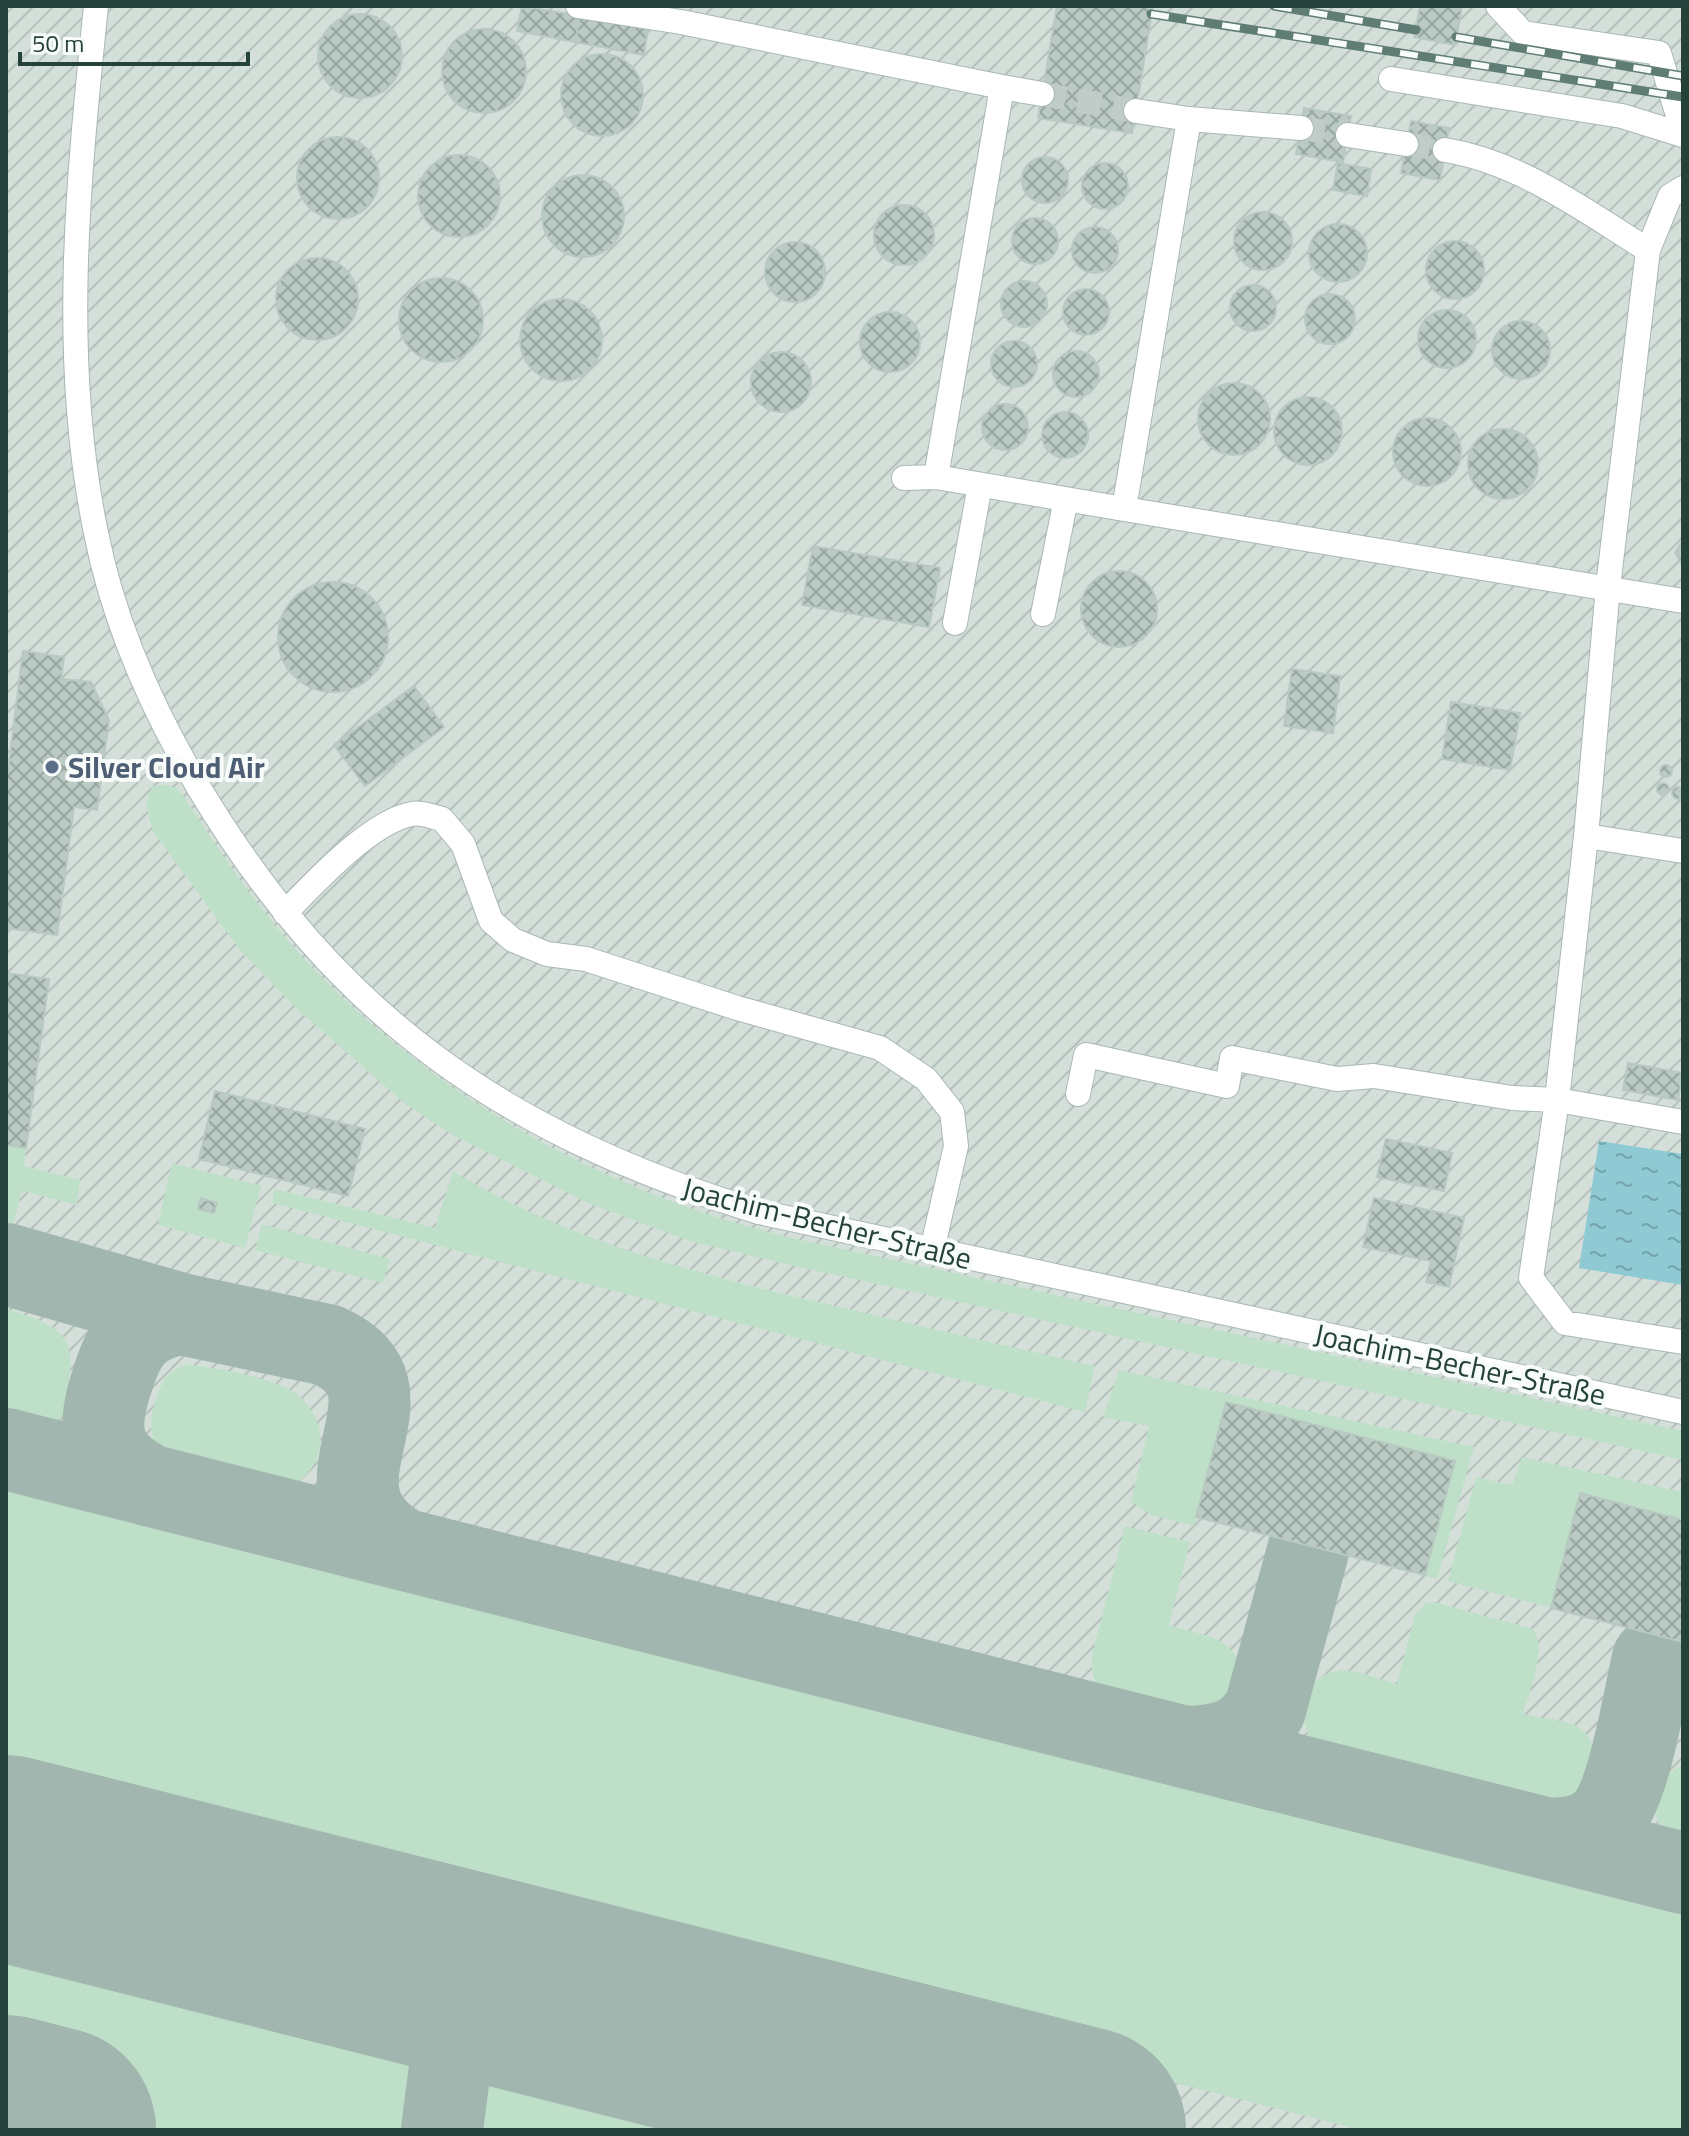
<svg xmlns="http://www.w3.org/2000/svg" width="1689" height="2136" viewBox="0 0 1689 2136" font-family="'Titillium Web',sans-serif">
<defs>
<pattern id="industrial-furrows" width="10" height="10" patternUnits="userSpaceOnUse" patternTransform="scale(2)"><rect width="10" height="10" fill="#d4dfda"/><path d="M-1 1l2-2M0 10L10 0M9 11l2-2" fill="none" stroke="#b6c1bc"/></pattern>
<pattern id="water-ripples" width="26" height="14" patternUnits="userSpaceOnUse" patternTransform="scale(2)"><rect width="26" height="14" fill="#8ec9d4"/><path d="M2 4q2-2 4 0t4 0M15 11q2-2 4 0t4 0" fill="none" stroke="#74a5ad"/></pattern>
<pattern id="building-cross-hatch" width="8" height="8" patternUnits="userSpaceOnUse" patternTransform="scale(2)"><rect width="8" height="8" fill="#bbcac4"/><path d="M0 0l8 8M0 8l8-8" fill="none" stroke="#98a6a0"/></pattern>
</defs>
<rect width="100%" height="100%" fill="#e6efeb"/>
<!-- industrial -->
<path fill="url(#industrial-furrows)" d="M6 6H1683V2130H6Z"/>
<!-- grass -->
<path fill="#bfe0c8" d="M165 785 176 788 184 797C218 849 253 902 295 949 427 1095 602 1192 792 1238L1683 1431V1460L790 1265 690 1241 590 1204 451 1134 403 1102 296 1008 239 949 152 830 146 804 152 786Z
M6 1145 26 1148 24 1166 80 1180 77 1205 22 1191 10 1237 6 1236Z
M172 1163 261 1186 245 1248 158 1225Z
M453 1171C570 1243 707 1276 840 1307 925 1327 1010 1347 1095 1366L1085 1412 272 1203 275 1189 435 1228Z
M262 1224 390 1259 383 1283 255 1250Z
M6 1309C82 1332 75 1344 64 1415L46 1429 6 1420Z
M189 1364C217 1369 279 1378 299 1396 343 1434 314 1500 256 1488 207 1478 133 1470 155 1402 161 1382 168 1370 189 1364Z
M1119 1370 1474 1447 1437 1579 1197 1517 1194 1526 1151 1515 1131 1501 1149 1426 1103 1417Z
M1522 1457 1683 1492V1642L1448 1581 1476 1477 1512 1485Z
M6 1474 1683 1899V2130H1362L6 1788Z
M1125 1526 1190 1542 1169 1625C1199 1635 1249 1638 1238 1682 1236 1689 1236 1700 1232 1705 1210 1734 1113 1712 1097 1684 1091 1675 1092 1666 1092 1655Z
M1434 1602 1533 1629C1548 1651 1529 1690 1523 1714 1539 1719 1566 1719 1580 1728 1604 1745 1591 1781 1580 1800L1558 1810 1533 1809 1337 1758C1328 1753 1318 1748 1312 1740 1294 1716 1305 1676 1336 1671 1355 1668 1379 1680 1397 1684L1415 1614 1426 1603Z
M1683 1765V1844C1644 1828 1647 1781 1683 1765Z
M6 1931 414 2034 426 2041 431 2049 422 2130H6Z
M492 2053 796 2130H458C462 2099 456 2061 492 2053Z"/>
<!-- water -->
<path fill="url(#water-ripples)" d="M1599 1141 1683 1154V1285L1579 1268Z"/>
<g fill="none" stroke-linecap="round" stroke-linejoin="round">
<!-- taxiway -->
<path stroke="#a2b6b0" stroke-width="82" d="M6 1264 181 1314 327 1345C433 1392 294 1486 401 1548
M6 1449 1683 1873
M151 1486C102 1461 95 1435 111 1384 124 1342 136 1322 181 1314
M1187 1747C1221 1746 1247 1740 1265 1709L1308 1551
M1549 1839C1567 1838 1581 1838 1597 1827 1629 1804 1643 1700 1653 1659
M309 1936 446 1979 453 1987 457 2012
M442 2130 457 2012 472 1991 483 1986 622 2015"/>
<!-- runway -->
<path stroke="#a2b6b0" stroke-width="206" d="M6 1858 1083 2130
M6 2118 53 2130"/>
</g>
<!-- building -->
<path fill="url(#building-cross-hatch)" stroke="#b8c9c2" stroke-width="2" d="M522 6 580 16 575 42 517 31Z
M1057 6H1153L1132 133 1038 118Z
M1420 6H1462L1455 45 1414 37Z
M318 56a42 42 0 1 1 84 0a42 42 0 1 1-84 0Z
M580 16 648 28 644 55 575 42Z
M442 71a42 42 0 1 1 84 0a42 42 0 1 1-84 0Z
M561 95a41 41 0 1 1 82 0a41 41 0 1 1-82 0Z
M1304 108 1351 116 1343 162 1296 154Z
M1411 121 1449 128 1440 180 1401 173Z
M297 178a41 41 0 1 1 82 0a41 41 0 1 1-82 0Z
M418 196a41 41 0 1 1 82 0a41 41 0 1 1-82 0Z
M1022 180a23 23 0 1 1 46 0a23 23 0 1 1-46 0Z
M1082 186a23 23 0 1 1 46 0a23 23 0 1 1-46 0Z
M1338 163 1371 169 1367 196 1333 190Z
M542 216a41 41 0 1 1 82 0a41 41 0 1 1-82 0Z
M874 235a30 30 0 1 1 60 0a30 30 0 1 1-60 0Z
M1234 241a29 29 0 1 1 58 0a29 29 0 1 1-58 0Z
M1012 241a23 23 0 1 1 46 0a23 23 0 1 1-46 0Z
M1309 253a29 29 0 1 1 58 0a29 29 0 1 1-58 0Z
M1072 250a23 23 0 1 1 46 0a23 23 0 1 1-46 0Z
M1426 270a29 29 0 1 1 58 0a29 29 0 1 1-58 0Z
M765 272a30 30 0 1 1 60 0a30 30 0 1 1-60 0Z
M276 299a41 41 0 1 1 82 0a41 41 0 1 1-82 0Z
M399 320a42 42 0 1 1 84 0a42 42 0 1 1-84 0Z
M1001 304a23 23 0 1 1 46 0a23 23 0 1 1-46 0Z
M1230 308a23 23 0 1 1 46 0a23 23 0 1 1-46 0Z
M1063 312a23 23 0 1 1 46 0a23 23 0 1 1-46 0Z
M1305 319a25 25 0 1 1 50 0a25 25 0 1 1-50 0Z
M520 340a41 41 0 1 1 82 0a41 41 0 1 1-82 0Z
M1418 339a29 29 0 1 1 58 0a29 29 0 1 1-58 0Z
M860 342a30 30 0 1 1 60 0a30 30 0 1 1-60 0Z
M1492 350a29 29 0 1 1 58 0a29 29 0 1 1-58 0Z
M991 364a23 23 0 1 1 46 0a23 23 0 1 1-46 0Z
M1053 374a23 23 0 1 1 46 0a23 23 0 1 1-46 0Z
M751 382a30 30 0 1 1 60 0a30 30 0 1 1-60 0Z
M1198 419a36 36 0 1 1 72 0a36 36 0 1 1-72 0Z
M1274 431a34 34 0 1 1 68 0a34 34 0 1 1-68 0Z
M982 427a23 23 0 1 1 46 0a23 23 0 1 1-46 0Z
M1042 435a23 23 0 1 1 46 0a23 23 0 1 1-46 0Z
M1393 452a34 34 0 1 1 68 0a34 34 0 1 1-68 0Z
M1468 464a35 35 0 1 1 70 0a35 35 0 1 1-70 0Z
M1682 542H1683V565L1675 553Z
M813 546 940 568 929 627 802 605Z
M1081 609a38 38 0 1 1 76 0a38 38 0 1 1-76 0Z
M278 637a55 55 0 1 1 110 0a55 55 0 1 1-110 0Z
M23 651 64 657 61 679 91 682 109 720 97 810 74 807 57 935 6 928V786Z
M1292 669 1340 676 1333 733 1284 726Z
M414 686 444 727 365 786 334 745Z
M1451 702 1520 713 1510 770 1442 759Z
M1660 771a6 6 0 1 1 12 0a6 6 0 1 1-12 0Z
M1657 789a6 6 0 1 1 12 0a6 6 0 1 1-12 0Z
M1672 793a6 6 0 1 1 12 0a6 6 0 1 1-12 0Z
M6 973 49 979 26 1148 6 1145Z
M1628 1063 1683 1073 1678 1100 1623 1090Z
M215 1091 365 1129 348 1196 199 1159Z
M1386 1139 1452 1153 1444 1191 1377 1177Z
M201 1198 217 1203 214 1213 198 1209Z
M1374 1198 1464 1218 1449 1287 1426 1282 1431 1261 1363 1247Z
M1226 1402 1455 1461 1425 1575 1196 1517Z
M1580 1493 1683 1520V1642L1551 1608Z"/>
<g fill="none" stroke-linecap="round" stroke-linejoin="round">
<!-- minor-tunnel -->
<path stroke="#bfccc8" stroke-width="24" stroke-dasharray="24 12" stroke-linecap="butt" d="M1042 94 1136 111
M1301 128 1348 135
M1406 144 1445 150"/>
<defs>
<path id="minor" d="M96 6C78 180 60 360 96 533 114 624 152 709 199 788 337 1018 505 1134 759 1212L1683 1412
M578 6 681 22 1002 87
M1498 6 1523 33 1659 53 1683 132
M1391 79 1622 116 1683 135
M1042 94 1002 87 936 477 1124 509
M1136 111 1189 119
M1301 128 1189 119 1124 509 1683 601
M1348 135 1406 144
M1445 150C1520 162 1585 211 1648 250
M1683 188 1670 196 1648 250 1608 587 1586 836 1557 1100 1531 1278 1565 1323 1683 1342
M904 478 936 477
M1043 614 1066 499
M955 623 980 485
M1586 836 1683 851
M285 913C313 884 371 821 412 814 420 812 433 817 442 819L463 844 491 921 513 940 547 954 586 959 737 1008 880 1048 926 1079 952 1112 956 1146 932 1250
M1078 1094 1086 1055 1227 1086 1232 1058 1337 1079 1374 1076 1512 1098 1557 1100 1683 1122"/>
</defs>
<!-- minor casing -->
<use href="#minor" stroke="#a8b8b2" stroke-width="26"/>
<!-- minor -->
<use href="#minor" stroke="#fff" stroke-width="24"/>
<defs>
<path id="rail" d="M1274 6 1416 30
M1151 14 1683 97
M1456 37 1683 76"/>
</defs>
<!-- rail casing -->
<use href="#rail" stroke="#5f7d75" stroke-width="9"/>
<!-- rail -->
<use href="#rail" stroke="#f7fbf9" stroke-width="6" stroke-dasharray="18" stroke-linecap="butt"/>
</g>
<!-- markers -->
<circle fill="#5c6f8a" stroke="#f7fbf9" stroke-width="3" cx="52" cy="767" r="8"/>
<g text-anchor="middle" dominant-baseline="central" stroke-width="8" stroke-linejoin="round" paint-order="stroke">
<!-- service labels -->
<g font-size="30" font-weight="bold" fill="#4e5e75" stroke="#f7fbf9" text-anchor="start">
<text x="68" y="767">Silver Cloud Air</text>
</g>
<!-- street labels -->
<g font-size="30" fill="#24423a" stroke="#f7fbf9">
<text transform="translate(827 1223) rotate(14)">Joachim-Becher-Straße</text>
<text transform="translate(1460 1364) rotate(12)">Joachim-Becher-Straße</text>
</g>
</g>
<!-- border -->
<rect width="1689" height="2136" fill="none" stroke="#24423a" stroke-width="16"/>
<!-- scale -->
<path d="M20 52v12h228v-12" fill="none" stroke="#24423a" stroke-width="4"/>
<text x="32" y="52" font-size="24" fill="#24423a" stroke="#f7fbf9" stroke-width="6" paint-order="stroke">50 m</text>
</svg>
